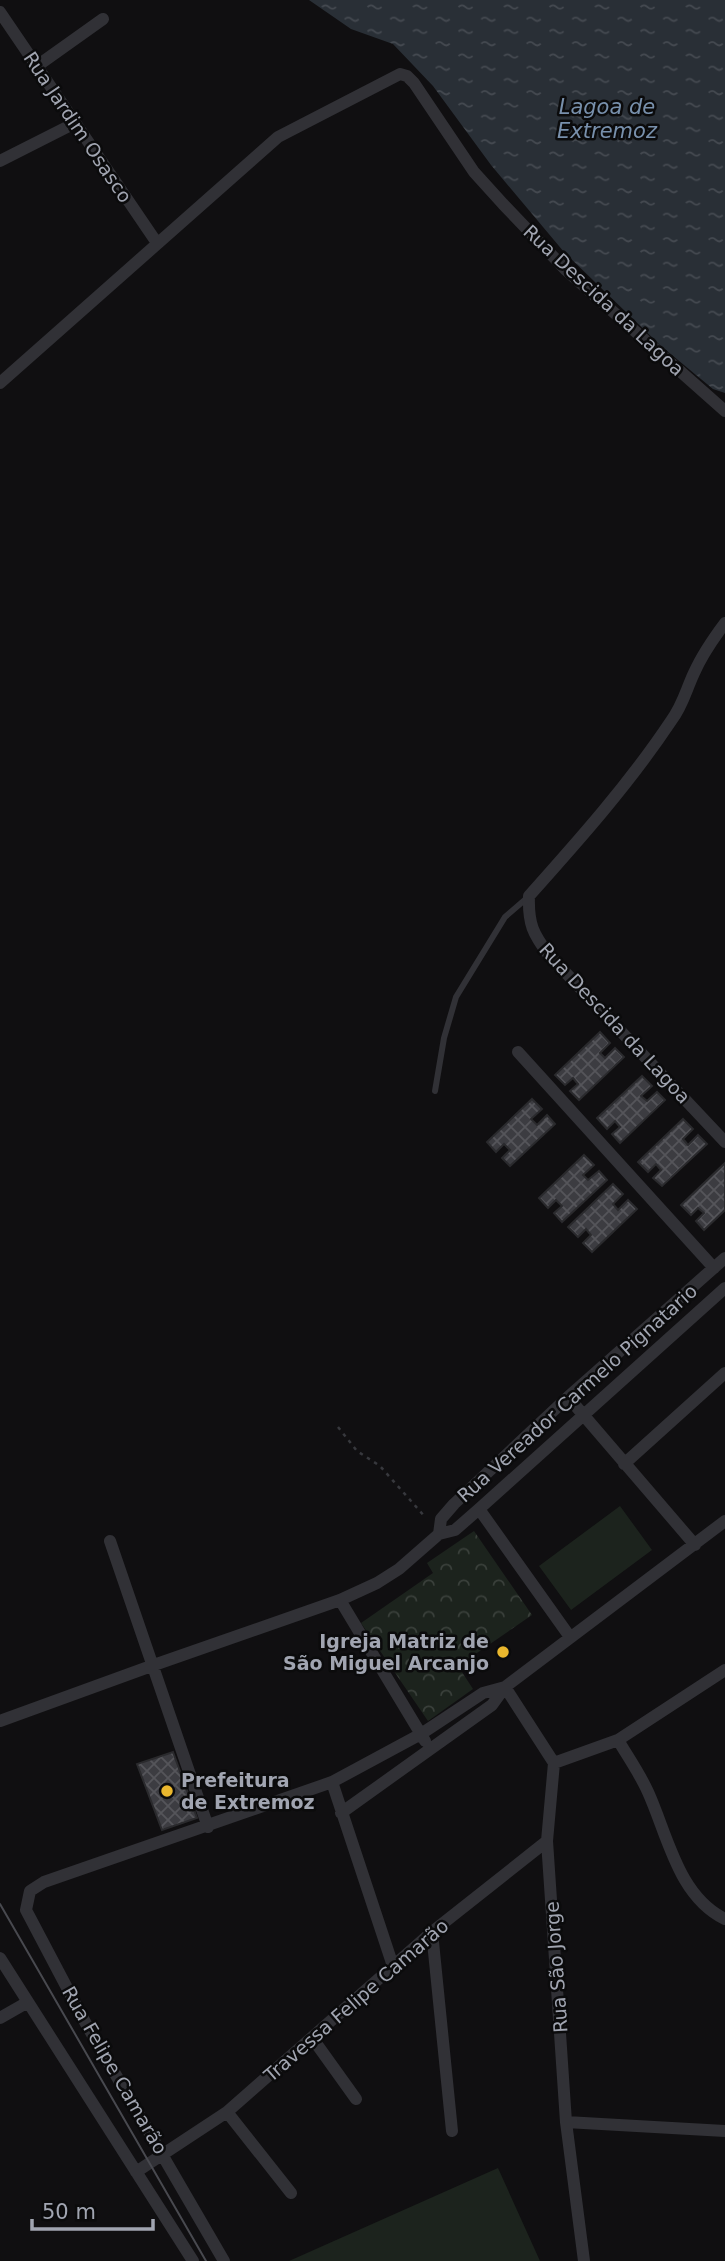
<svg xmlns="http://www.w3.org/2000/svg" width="725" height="2261" viewBox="0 0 725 2261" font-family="'DejaVu Sans',sans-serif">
<defs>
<pattern id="park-crowns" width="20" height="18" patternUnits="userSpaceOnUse" patternTransform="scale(1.75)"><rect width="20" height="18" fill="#1c231d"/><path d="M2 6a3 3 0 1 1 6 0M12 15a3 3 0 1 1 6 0" fill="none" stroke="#3a403b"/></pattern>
<pattern id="water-ripples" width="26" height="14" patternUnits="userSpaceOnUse" patternTransform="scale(1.75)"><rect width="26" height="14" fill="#292f36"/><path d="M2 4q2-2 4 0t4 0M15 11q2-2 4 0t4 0" fill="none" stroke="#454a51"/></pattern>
<pattern id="building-cross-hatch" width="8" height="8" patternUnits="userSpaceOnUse" patternTransform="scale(1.75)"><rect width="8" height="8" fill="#3c3c41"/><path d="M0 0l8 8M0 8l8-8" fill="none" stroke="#55555a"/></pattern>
</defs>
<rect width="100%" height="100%" fill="#100f11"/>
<!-- park -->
<path fill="url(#park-crowns)" d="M474 1531 532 1615 458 1666 473 1689 428 1721 361 1623 433 1573 427 1563Z"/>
<!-- pitch -->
<path fill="#1c231d" d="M620 1506 652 1550 571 1610 539 1566Z
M498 2168 540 2261H289Z"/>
<!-- water -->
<path fill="url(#water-ripples)" d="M309 0H725V393L713 389 661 346 564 252 491 165 433 86 393 44 351 29Z"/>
<!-- building -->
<path fill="url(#building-cross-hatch)" stroke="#2a2a2d" stroke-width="2" d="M600 1032 610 1043 600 1053 605 1058 615 1048 624 1057 579 1100 570 1091 578 1084 573 1078 565 1085 555 1075Z
M642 1076 652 1086 641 1096 647 1101 657 1092 665 1100 620 1143 612 1134 620 1127 615 1121 607 1129 597 1118Z
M532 1099 542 1109 531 1119 537 1125 547 1115 555 1124 510 1166 502 1158 510 1150 504 1144 496 1152 487 1142Z
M683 1119 693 1129 683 1139 688 1145 698 1135 707 1144 662 1186 653 1178 661 1170 656 1164 648 1172 638 1162Z
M584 1155 594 1165 583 1175 588 1180 599 1171 607 1180 562 1222 554 1213 562 1206 556 1200 548 1208 539 1198Z
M725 1163V1210L704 1230 696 1221 704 1213 698 1208 691 1215 681 1205Z
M613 1184 623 1194 613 1204 618 1210 628 1200 637 1209 592 1252 583 1243 591 1235 586 1229 578 1237 568 1227Z
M173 1752 197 1818 162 1830 137 1764Z"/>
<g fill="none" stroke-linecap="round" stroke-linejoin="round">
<!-- path -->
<path stroke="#37383d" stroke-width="2.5" stroke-dasharray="3.5 5" stroke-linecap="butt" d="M338 1427 357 1451 380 1466 426 1518"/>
<!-- service -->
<path stroke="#313136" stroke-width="6" d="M435 1091 444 1038 456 997 505 917 527 898"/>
<!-- minor -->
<path stroke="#313136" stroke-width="12" d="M0 12 157 243
M37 66 103 19
M0 161 75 123
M0 383 278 137 400 74 407 76 414 83 474 172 503 204 566 270 725 411
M725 623C713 639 702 655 694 673 686 690 683 705 671 721 629 784 579 840 529 896 528 924 533 934 549 955L725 1142
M518 1052 714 1268
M568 1397 695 1545
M624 1464 725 1373
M479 1509 570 1637
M439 1534 441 1519 454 1504 568 1397 725 1258
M110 1541 208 1827
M340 1600 425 1741
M0 1721 154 1665 340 1600 377 1583 399 1569 439 1534 455 1530 479 1509 725 1288
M618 1740C628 1757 640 1774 648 1792 668 1836 678 1896 725 1919
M554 1763 618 1740 725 1670
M332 1782 393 1966
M341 1813 492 1705 505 1687 554 1763 547 1841 566 2122 584 2261
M432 1932 452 2131
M0 1958 193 2261
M0 2018 28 2002
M313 2039 356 2099
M227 2112 291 2193
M566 2122 725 2131
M136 2172 227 2112 432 1932 547 1841
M224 2261 85 2022 26 1910 30 1891 44 1882 332 1782 421 1734 483 1693 505 1687 725 1521"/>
<!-- tram -->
<path stroke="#48494f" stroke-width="2" d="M0 1904 206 2261"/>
</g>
<!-- markers -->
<g fill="#eab72e" stroke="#0b0b0c" stroke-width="2.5">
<circle cx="503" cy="1652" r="7"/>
<circle cx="167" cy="1791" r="7"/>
</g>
<g text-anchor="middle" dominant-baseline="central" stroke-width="5" stroke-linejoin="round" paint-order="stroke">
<!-- street labels -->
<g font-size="19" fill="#a1a5b1" stroke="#0b0b0c">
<text transform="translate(78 127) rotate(56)">Rua Jardim Osasco</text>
<text transform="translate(604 300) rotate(43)">Rua Descida da Lagoa</text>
<text transform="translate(615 1023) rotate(47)">Rua Descida da Lagoa</text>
<text transform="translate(577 1393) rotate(-42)">Rua Vereador Carmelo Pignatario</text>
<text transform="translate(556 1967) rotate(-94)">Rua São Jorge</text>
<text transform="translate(356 2000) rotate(-41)">Travessa Felipe Camarão</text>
<text transform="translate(115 2070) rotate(60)">Rua Felipe Camarão</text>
</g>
<!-- poi labels -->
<g font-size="19" font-weight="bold" fill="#a1a5b1" stroke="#0b0b0c" text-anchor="end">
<text x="489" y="1641">Igreja Matriz de<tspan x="489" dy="22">São Miguel Arcanjo</tspan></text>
<text x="181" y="1780" text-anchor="start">Prefeitura<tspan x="181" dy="22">de Extremoz</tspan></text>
</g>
<!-- water labels -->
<g font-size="21" font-style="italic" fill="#7890ac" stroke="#0b0b0c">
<text x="607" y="107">Lagoa de<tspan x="607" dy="24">Extremoz</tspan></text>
</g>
</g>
<!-- scale -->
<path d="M32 2219v10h121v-10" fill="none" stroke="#a1a5b1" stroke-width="3.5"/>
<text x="42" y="2219" font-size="21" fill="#a1a5b1" stroke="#0b0b0c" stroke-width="5" paint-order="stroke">50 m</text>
</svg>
